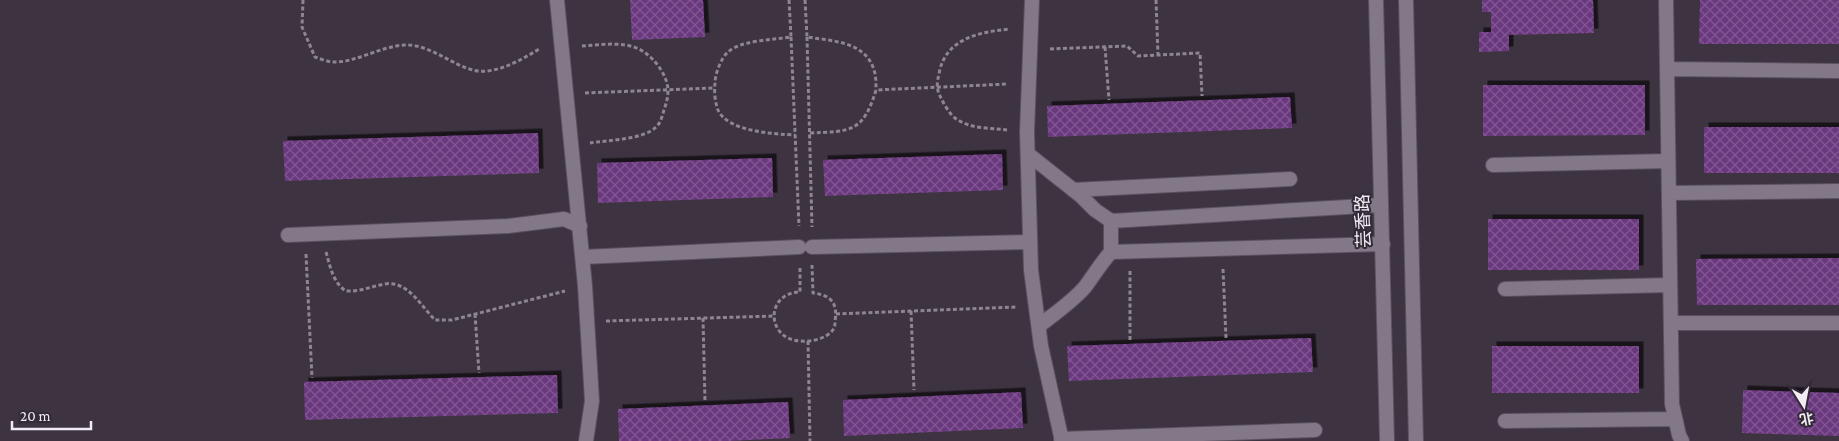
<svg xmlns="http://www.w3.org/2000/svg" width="1839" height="441" viewBox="0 0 1839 441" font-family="'Crimson Pro','Noto Sans SC',serif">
<defs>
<pattern id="building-cross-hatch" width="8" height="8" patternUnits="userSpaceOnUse" patternTransform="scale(1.25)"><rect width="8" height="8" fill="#6b397f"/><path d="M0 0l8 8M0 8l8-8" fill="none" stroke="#815692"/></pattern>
<filter id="shadow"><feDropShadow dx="4.5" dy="-4.5" stdDeviation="0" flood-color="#0009"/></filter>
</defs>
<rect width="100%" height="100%" fill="#3d3341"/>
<!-- building -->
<path fill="url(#building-cross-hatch)" filter="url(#shadow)" d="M630 0H703L705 37 632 40Z
M1482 0H1593L1594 33 1509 35V51L1479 52V32H1491V12H1482Z
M1700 0H1839V44H1699Z
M1483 85H1645V135L1483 136Z
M1290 97 1292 128 1048 137 1047 106Z
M1704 127H1839V173H1704Z
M538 133 539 173 285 181 283 141Z
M1002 154 1003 190 825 196 823 160Z
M772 158 773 197 598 203 597 163Z
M1488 219H1639V270H1488Z
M1839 258V305H1697L1696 259Z
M1311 338 1313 372 1069 381 1067 346Z
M1492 346H1639V393H1492Z
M557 375 558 413 305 420 304 382Z
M1743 390 1839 393V436L1742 433Z
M1021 392 1023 428 844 436 843 400Z
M788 402 790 438 728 441H619L618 409Z"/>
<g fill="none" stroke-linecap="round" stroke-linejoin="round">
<defs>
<path id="service" d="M557 0 585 286 592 401 586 441
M1032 0 1027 132 1031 270 1041 346 1062 441
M1666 0 1672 404 1679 435 1682 441
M1667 69 1839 71
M1028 154 1081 196 1095 210 1111 221 1381 205
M1493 165 1668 161
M1073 190 1290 179
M1669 193 1839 191
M1111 221V252
M288 235 508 226 564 219 580 226
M812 247 1030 242
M583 257 799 247
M1505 289 1670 285
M1671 323H1839
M1039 326C1054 314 1072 302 1085 287 1094 275 1101 263 1111 252L1383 244
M1505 421 1675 419
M1061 439 1315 430"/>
<path id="tertiary" d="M1376 0 1387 441
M1406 0 1416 441"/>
</defs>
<!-- service casing -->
<use href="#service" stroke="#5a515d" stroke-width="16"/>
<!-- tertiary casing -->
<use href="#tertiary" stroke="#5a515d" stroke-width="16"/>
<!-- path -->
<path stroke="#8e8591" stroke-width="3" stroke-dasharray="4 2.5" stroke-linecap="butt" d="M303 0 302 27 315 57C321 59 328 62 333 62 355 63 381 46 405 45 435 44 461 75 488 71 508 68 524 58 541 48
M789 0 791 37C773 40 741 40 728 52 721 58 715 74 715 83 714 92 715 102 718 110 728 132 775 134 795 135
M805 0 807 37C832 41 865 41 874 70 876 76 876 83 876 90
M1156 0 1158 55
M791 37 799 226
M807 37 812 227
M582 46C600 45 622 41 639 49 653 56 668 75 668 91 668 98 666 104 664 110 662 116 661 123 656 127 643 140 607 140 590 143
M1105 47 1109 100
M1050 49 1127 46 1138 56 1200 53 1202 96
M585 93 715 88
M1007 130C991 128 972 129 958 120 950 116 944 104 940 96 936 88 937 82 939 74 945 38 980 32 1010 29
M810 133C851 131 863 133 876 90L1008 84
M326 252C330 266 333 283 346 291 360 292 372 286 385 284 407 280 421 306 435 320H452L565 291
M306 254 312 378
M800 268V292C765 293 766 339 800 341 811 342 825 339 832 331 835 328 835 325 835 321 838 302 830 295 813 293L812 265
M1223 269 1226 338
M1130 271V340
M911 311 914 390
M475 314 479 373
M836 314 1016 307
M703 318 705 401
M606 321 775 316
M808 341 810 441"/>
<!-- service -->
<use href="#service" stroke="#837888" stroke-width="14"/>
<!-- tertiary -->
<use href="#tertiary" stroke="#837888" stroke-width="14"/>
</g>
<g text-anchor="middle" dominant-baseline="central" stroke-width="4" stroke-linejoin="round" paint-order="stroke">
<!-- street labels -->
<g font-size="18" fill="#f2ebf4" stroke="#332937">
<text transform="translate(1363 221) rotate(-92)">芸香路</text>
</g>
</g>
<!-- north arrow -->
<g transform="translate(1804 406) rotate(169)" stroke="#332937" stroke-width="4" paint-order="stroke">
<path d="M0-4L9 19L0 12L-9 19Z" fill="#f2ebf4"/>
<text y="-8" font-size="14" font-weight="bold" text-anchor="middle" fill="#f2ebf4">北</text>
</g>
<!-- scale -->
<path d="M12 421v8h79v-8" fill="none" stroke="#f2ebf4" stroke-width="2.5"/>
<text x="20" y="421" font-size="15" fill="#f2ebf4" stroke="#332937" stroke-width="4" paint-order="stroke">20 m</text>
</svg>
